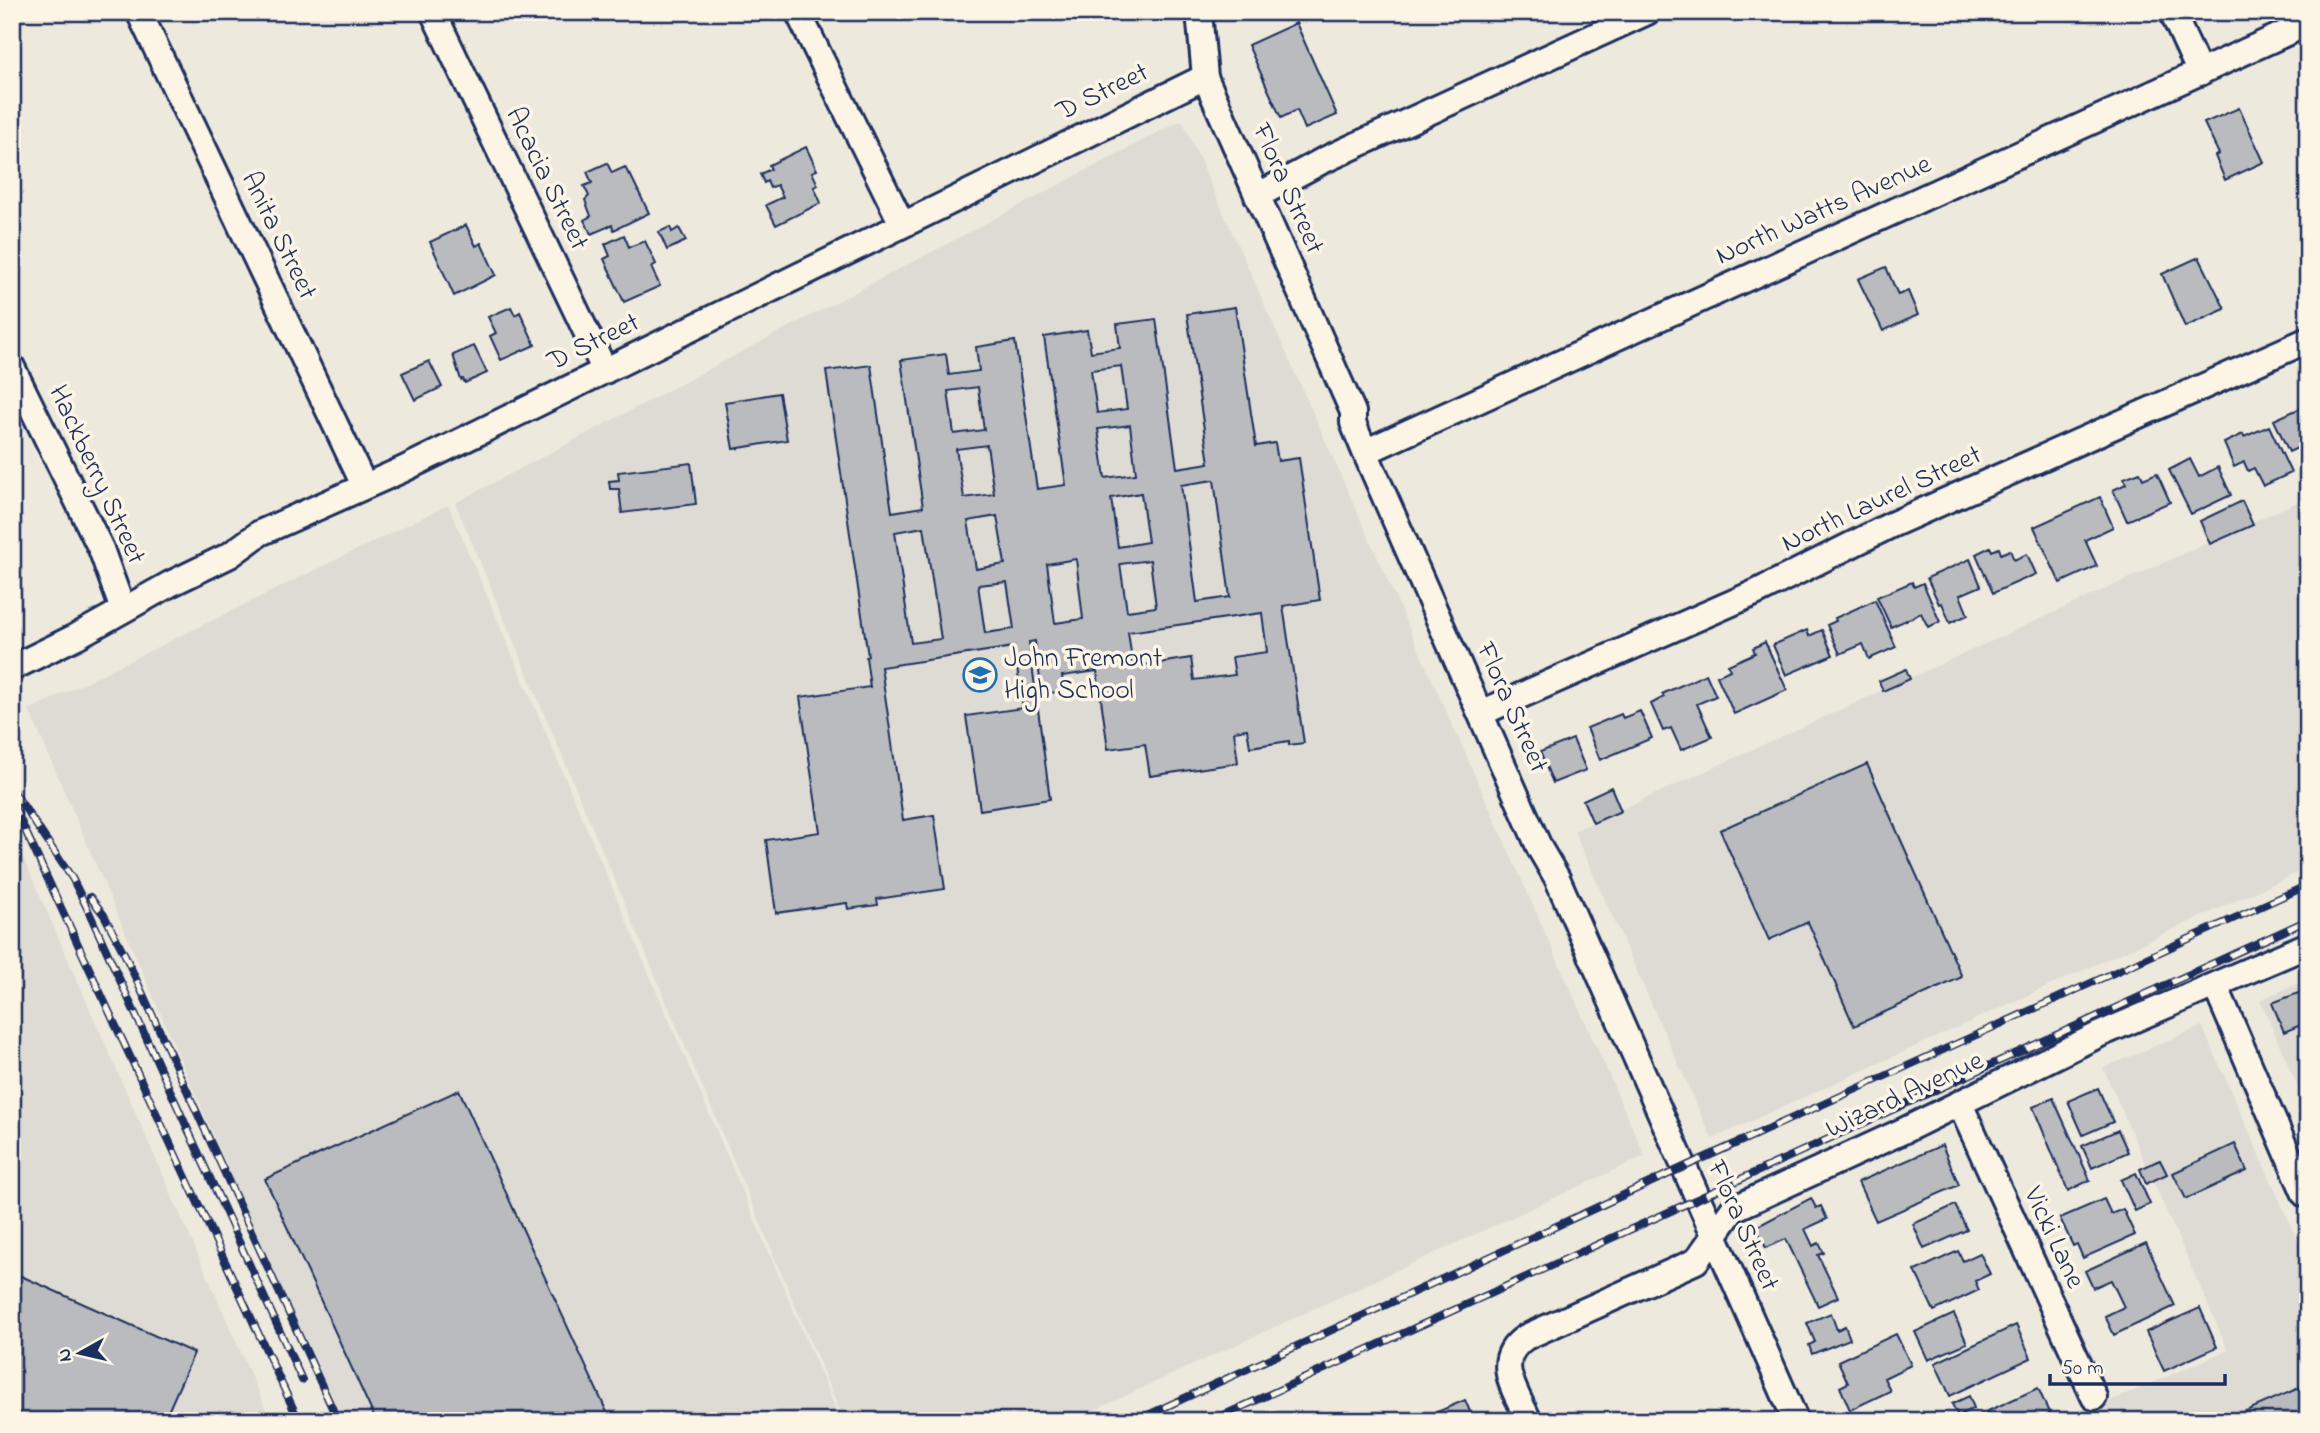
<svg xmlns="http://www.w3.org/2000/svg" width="2320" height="1433" viewBox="0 0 2320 1433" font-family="'Indie Flower',sans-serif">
<rect width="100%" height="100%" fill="#eee9dd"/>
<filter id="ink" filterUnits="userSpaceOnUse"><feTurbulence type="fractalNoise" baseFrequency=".0143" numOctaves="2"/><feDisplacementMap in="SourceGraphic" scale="14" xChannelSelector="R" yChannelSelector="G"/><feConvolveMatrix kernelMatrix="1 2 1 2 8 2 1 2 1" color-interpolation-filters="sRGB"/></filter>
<g filter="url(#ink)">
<!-- built -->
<path fill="#dedbd4" d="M1182 120 1645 1156 1071 1421H844L455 503Z
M2308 497V868L1712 1139 1574 831Z
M448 505 841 1421H337L29 710Z
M12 832 271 1421H12Z
M2308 979V1110L2260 1000Z
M2202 1026 2308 1264V1421H2064L2228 1350 2103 1068Z"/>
<!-- building -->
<path fill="#babbbe" stroke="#1b2f5e" stroke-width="2" fill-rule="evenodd" d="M1296 23 1337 115 1305 129 1297 110 1281 118 1248 45Z
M2239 108 2264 162 2225 180 2215 156 2219 154 2204 123Z
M806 147 817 170 812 172 818 185 814 187 821 203 776 225 766 205 783 197 777 185 770 188 767 181 764 183 760 174 771 169 769 165Z
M607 163 612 173 625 167 629 175 630 174 649 213 614 230 612 225 591 234 584 220 591 216 585 200 589 196 584 186 592 183 587 172Z
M466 225 476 246 481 243 496 275 454 296 430 242Z
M670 227 672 232 679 228 686 241 667 250 659 232Z
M624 235 629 247 645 241 656 264 651 267 660 286 624 302 604 259 610 256 605 244Z
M2199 257 2225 309 2185 327 2162 274Z
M1886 267 1898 295 1908 291 1918 315 1883 331 1858 279Z
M511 307 515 315 520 312 535 345 501 360 490 336 496 333 488 317Z
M1235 307 1256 446 1275 443 1278 461 1299 458 1320 600 1283 606 1304 743 1289 745V741L1250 747 1247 729 1234 731 1238 763 1150 776 1145 744 1108 749 1097 671 1062 676 1065 691 1042 694 1035 641 1029 642 1050 799 980 810 966 716 1023 708 1014 647 881 667 903 820 934 815 945 889 877 899 878 905 848 909 847 903 776 913 766 840 820 832 800 697 870 687 866 657 868 656 826 371 871 365 892 512 923 507 901 360 946 354 949 375 979 371 976 347 1015 341 1037 489 1066 485 1044 337 1087 330 1091 352 1120 348 1117 324 1156 319 1177 468 1209 463 1187 314ZM1121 366 1127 409 1097 413 1091 370ZM978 387 984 430 954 434 948 391ZM1130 425 1136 474 1105 478 1098 429ZM987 445 994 494 964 498 956 449ZM1214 480 1230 597 1197 602 1181 485ZM1141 493 1148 542 1118 547 1111 498ZM997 516 1005 564 976 569 968 521ZM924 527 941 639 911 643 895 532ZM1076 559 1083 619 1055 623 1047 564ZM1150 560 1156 607 1127 611 1120 564ZM1007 582 1014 629 985 633 978 585ZM1262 613 1267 652 1232 657 1235 675 1194 680 1191 658 1133 667 1128 632Z
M474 346 487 373 465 383 463 379 461 380 453 355Z
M429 361 442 387 415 400 402 373Z
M779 393 787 440 733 449 725 402Z
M2305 406 2308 412V443L2289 452 2274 420Z
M2269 426 2291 473 2263 486 2254 468 2248 471 2244 462 2234 467 2224 443 2243 434 2244 437Z
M2190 459 2199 477 2218 467 2231 495 2191 514 2169 470Z
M691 463 696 504 622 513 619 489H610L609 481 619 480 618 472Z
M2140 472 2143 479 2157 473 2170 502 2127 521 2113 490 2126 484 2124 478Z
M2100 497 2113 527 2085 540 2097 566 2060 583 2034 527Z
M2242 501 2253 525 2210 544 2200 521Z
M1990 547 1992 551 1999 548 2001 554 2010 550 2014 560 2027 554 2036 574 1993 593 1976 554Z
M1970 559 1981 586 1960 595 1968 615 1950 623 1942 603 1939 604 1927 578Z
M1912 582 1914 587 1923 583 1940 622 1928 627 1921 613 1891 627 1877 597Z
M1875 600 1896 647 1869 659 1863 644 1840 654 1827 625 1836 621 1835 618Z
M1807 630 1809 636 1822 630 1833 655 1786 675 1773 645Z
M1765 642 1787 690 1734 714 1717 676 1730 670 1728 665 1755 653 1753 648Z
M1906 669 1910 679 1883 691 1879 681Z
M1706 674 1716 696 1697 704 1712 737 1681 750 1671 728 1663 731 1651 704 1664 697 1662 694Z
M1640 711 1652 738 1600 760 1587 728 1621 714 1623 718Z
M1573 739 1586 770 1553 783 1540 752Z
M1867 764 1962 977 1854 1026 1808 922 1769 940 1720 830Z
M1611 787 1621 811 1593 823 1583 800Z
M2301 992 2308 1007V1022L2284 1032 2272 1003Z
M2098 1088 2113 1122 2083 1135 2068 1101Z
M459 1090 524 1232 611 1421H376L265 1179Z
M2053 1098 2090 1180 2068 1191 2033 1107Z
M2118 1130 2128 1152 2092 1168 2082 1146Z
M2235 1144 2247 1171 2186 1199 2173 1173Z
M1942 1145 1959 1185 1876 1221 1858 1182Z
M2160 1160 2167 1174 2146 1184 2140 1169Z
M2136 1173 2150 1204 2135 1211 2121 1180Z
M1811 1198 1816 1208 1821 1206 1827 1219 1805 1229 1813 1246 1819 1243 1824 1253 1818 1255 1838 1297 1818 1306 1786 1239 1766 1248 1756 1227Z
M2104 1199 2111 1214 2123 1209 2135 1235 2083 1258 2077 1244 2073 1246 2060 1218Z
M1955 1205 1967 1230 1924 1249 1913 1224Z
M2146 1243 2175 1306 2114 1335 2105 1316 2124 1307 2111 1280 2093 1288 2085 1271Z
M1958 1251 1963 1261 1980 1253 1990 1274 1975 1281 1979 1290 1934 1311 1915 1271Z
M12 1272 194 1353 164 1421H12Z
M2200 1308 2217 1347 2164 1371 2146 1332Z
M1831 1313 1837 1330 1845 1326 1850 1339 1812 1354 1809 1345 1815 1342 1807 1323Z
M1954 1314 1967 1343 1928 1360 1915 1332Z
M2016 1325 2031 1358 1950 1396 1935 1363Z
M1896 1334 1911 1365 1884 1378 1890 1391 1850 1410 1840 1387 1848 1383 1838 1361Z
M2308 1384V1421H2223Z
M2038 1388 2051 1417 2044 1421H1966Z
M1969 1396 1974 1408 1958 1416 1952 1404Z
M1465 1400 1474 1421H1432L1430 1415Z"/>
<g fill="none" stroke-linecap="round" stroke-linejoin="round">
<defs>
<path id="minor" d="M139 12 364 485
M433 12 605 371
M798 12 902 224
M1199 12 1205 77 1353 412V423L1365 452 1540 849 1557 878 1796 1421
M2172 12 2200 73
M1257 196 1322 161 1647 12
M12 367 101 549 123 610
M1365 452 2308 23
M12 668 77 636 170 584 230 555 260 533 404 469 1205 77
M1481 713 1757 592 1891 525 2308 340
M2215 985 2305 1194
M1960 1104 2094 1397
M1529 1421C1516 1391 1491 1360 1526 1337L1696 1261 1733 1209 1903 1131 2098 1035 2308 945"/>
</defs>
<!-- minor casing -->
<use href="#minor" stroke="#1b2f5e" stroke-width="30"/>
<!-- minor -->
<use href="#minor" stroke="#fcf5e5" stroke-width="24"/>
<defs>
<path id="rail" d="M12 789 72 878 88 910 302 1380
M12 802 299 1421
M90 897 104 915 125 955 338 1421
M1135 1421 1684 1167 2308 885
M1211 1421 2308 920"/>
</defs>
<!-- rail casing -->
<use href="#rail" stroke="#1b2f5e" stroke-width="8"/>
<!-- rail -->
<use href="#rail" stroke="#fcf5e5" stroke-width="5" stroke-dasharray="16" stroke-linecap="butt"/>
</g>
</g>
<!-- icons -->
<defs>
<symbol id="school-ring" viewBox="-11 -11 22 22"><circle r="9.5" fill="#fcf5e5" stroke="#1f6fb2" stroke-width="1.5"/><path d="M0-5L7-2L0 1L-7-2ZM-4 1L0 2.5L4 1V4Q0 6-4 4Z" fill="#1f6fb2"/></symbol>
</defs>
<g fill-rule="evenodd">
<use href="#school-ring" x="961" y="656" width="38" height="38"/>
</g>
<g text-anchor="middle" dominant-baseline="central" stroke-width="7" stroke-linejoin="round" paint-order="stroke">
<!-- street labels -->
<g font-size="28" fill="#1b2f5e" stroke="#fcf5e5">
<text transform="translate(1103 93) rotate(-26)">D Street</text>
<text transform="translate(546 179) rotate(64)">Acacia Street</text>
<text transform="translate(1287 189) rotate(66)">Flora Street</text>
<text transform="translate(1824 211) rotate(-24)">North Watts Avenue</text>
<text transform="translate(278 236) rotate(64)">Anita Street</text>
<text transform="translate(594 343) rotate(-26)">D Street</text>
<text transform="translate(96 475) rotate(65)">Hackberry Street</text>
<text transform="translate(1882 500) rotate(-25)">North Laurel Street</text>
<text transform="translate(1511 708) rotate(66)">Flora Street</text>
<text transform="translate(1905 1096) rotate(-25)">Wizard Avenue</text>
<text transform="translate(1742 1226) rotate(66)">Flora Street</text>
<text transform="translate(2053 1238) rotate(65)">Vicki Lane</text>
</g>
<!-- poi labels -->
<g font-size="28" fill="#1b2f5e" stroke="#fcf5e5" text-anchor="start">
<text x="1004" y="659">John Fremont<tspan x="1004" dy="32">High School</tspan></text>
</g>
</g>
<!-- margin -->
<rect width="2320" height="1433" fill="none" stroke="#fcf5e5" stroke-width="42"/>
<rect x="21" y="21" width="2278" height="1391" fill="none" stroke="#1b2f5e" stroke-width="2.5" filter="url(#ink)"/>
<!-- north arrow -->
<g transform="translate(80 1353) rotate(262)" stroke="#fcf5e5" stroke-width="5" paint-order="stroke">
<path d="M0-5L12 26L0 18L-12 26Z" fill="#1b2f5e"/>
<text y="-10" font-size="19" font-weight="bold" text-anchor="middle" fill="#1b2f5e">N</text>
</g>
<!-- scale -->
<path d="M2050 1374v10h175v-10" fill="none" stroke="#1b2f5e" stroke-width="3.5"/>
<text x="2061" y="1374" font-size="21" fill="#1b2f5e" stroke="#fcf5e5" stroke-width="5" paint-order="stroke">50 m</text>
</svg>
